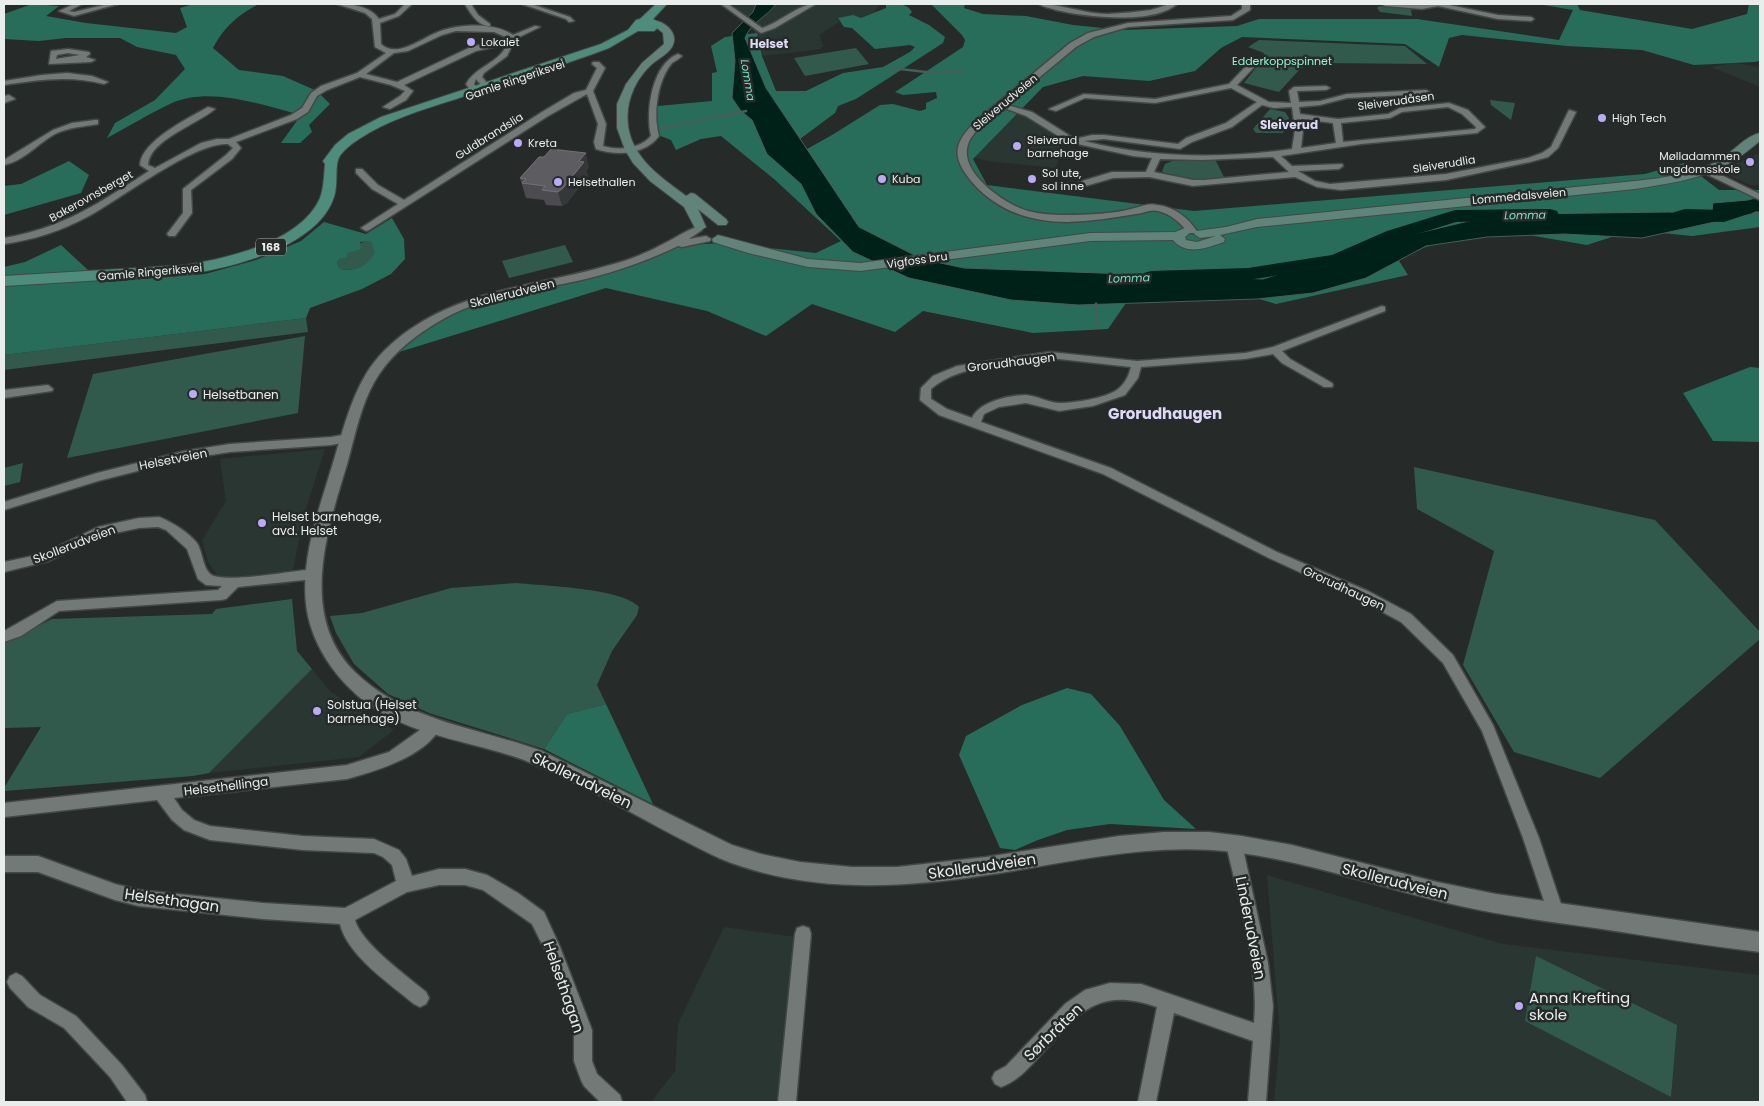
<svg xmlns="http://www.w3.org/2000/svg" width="1764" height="1106" viewBox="0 0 1764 1106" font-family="Poppins,sans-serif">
<rect width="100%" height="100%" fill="#262b29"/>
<!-- built -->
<path fill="#2a3632" d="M734 4H881L875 10 877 12 861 18H838L839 22 819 35 824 47H821L822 49 762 56 754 30 759 27 735 9Z
M1734 63 1760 67V87L1711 67Z
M1007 112 1024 116 1041 125 1064 141 1056 168 987 161 969 156Z
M1760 153V185H1750L1719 171Z
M325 449 304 515 290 585 227 589 208 562 202 540 226 501 220 459Z
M312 669 331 692 394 730 359 757 209 773Z
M1267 875 1503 944 1760 975V1102H1274L1280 1038Z
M724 927 795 937 777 1102H651L675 1071 678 1024Z"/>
<!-- green -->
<path fill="#315a4d" d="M1379 6 1411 9 1412 16 1380 12 1377 8Z
M1259 40 1405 46 1427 64 1321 63 1301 68 1279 92 1244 83 1262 60 1264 53 1248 47Z
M856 48 869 64 805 76 794 58Z
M1490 100 1515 103 1511 120 1491 105Z
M1270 109 1285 112 1289 118 1283 133H1256L1253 129Z
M1172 161H1216L1224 177 1197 180 1165 174 1162 171 1165 164Z
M371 240 376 253C367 266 354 272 340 269L337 263C342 251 359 242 371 240Z
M565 245 573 262 509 278 502 261Z
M306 318 308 332 4 370V355Z
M305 336 298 413 67 458 93 374Z
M23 463 20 482 4 486V468Z
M1414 467 1655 520 1760 632V639L1600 778 1514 752 1463 665 1494 551 1417 509Z
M516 583C544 586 622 588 639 607L637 615 612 651 597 685 606 704 567 714 544 749 429 713 388 694 354 664 336 633 330 616 362 613 451 588Z
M292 599 297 651 312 669 209 773 193 776 4 791V788L41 727 4 728V643L52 619 212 614 216 609Z
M1536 956 1677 1025 1671 1097 1525 1021Z"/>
<!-- forest -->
<path fill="#286d5a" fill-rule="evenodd" d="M32 4 59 6 46 16 86 23 176 33 187 27 180 8 193 4H259C238 15 224 27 213 48L239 70 283 76 317 91 330 104 309 125 312 132 300 143H281L301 115C261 105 211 86 172 103 150 113 128 127 107 138L115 123 155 100 185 69 176 55 137 47 120 38H66L39 41 4 39V14Z
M884 4C894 4 906 2 912 12L909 15 929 25 945 37 943 43 856 99 838 106 835 113 800 139 807 149 832 135 880 105 893 104 920 111 926 109V103L937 98 936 92 903 95 895 92 963 47 965 40 962 35 931 4H965L964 8 983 14 1026 16 1073 25 1123 30 1237 26 1259 19H1417L1559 40 1573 10 1538 4H1577L1580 10 1692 29 1747 14 1749 4H1760V61L1754 62 1694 65 1642 50 1567 46 1462 35 1449 38 1439 67 1405 44 1242 37 1221 48 1195 71 1149 81 1083 76 1043 87 973 159 987 185 1194 211 1645 174 1684 163 1719 190H1760V227L1692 236 1633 230 1587 245 1505 231 1436 244 1396 256 1408 275 1276 304 1249 296 1126 303 1108 329 1033 333 923 311 895 332 812 304 766 336 707 311 606 288 396 353 425 325 486 298 632 262 670 246 722 243 816 253 841 241 774 179 721 136 701 139 676 150 671 140 658 135 655 119 658 106 712 101V73L717 72 711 46 725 37 757 33 762 56 776 91H806L843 73 883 67 910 52 915 47 910 45 875 49 852 28 844 27 838 18 853 15 861 18 886 8V5Z
M69 161 89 175 81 193 4 215V186L21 184Z
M392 218 404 239 405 259 391 274 362 289 310 308 306 318 4 355V267L25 262 61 245 101 282 205 274 256 260 301 241 324 222 366 234ZM371 241 375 253C367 266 354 272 340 269L337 263 339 259 347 257V253L361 249 360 242Z
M1750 367 1760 368V442L1713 441 1683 393Z
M1067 688 1091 694 1120 726 1164 800 1196 829 1110 824 1067 830 1038 840 1015 850 1000 848 959 755 966 736 1022 705Z
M606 704 653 804 544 749 567 714Z"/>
<!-- water -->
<path fill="#002117" stroke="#465e57" d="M756 4H776C767 17 751 22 745 38L766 88 859 227 922 259 964 268 1263 279 1393 239 1473 220 1520 214 1670 212 1711 218 1713 203 1760 199V212L1642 238 1564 234 1487 237 1426 246 1366 278 1313 293 1257 299 1078 305 1011 300 909 278 853 252 816 214 801 184 767 154 752 120 741 111 732 98 735 61 732 33 753 12Z"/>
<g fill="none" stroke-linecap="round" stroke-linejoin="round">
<!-- stream-far1 -->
<path stroke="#465e57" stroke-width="2.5" d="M891 68 935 73 963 70
M662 128 746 111"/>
<!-- stream -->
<path stroke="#465e57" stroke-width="3" d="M1750 210 1760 214
M1096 304 1097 326"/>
<!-- river -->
<path fill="#002117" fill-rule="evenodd" d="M1753 199 1760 200V210L1724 222 1686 221 1669 226 1651 223 1649 219 1651 215 1668 214 1685 209 1722 210Z
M1550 209 1557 211 1559 215 1557 219 1456 222 1401 239 1337 266 1248 280 1151 283 1144 281 1141 277 1144 273 1151 271 1248 268 1332 255 1387 231 1455 210Z"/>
<defs>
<path id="minor" d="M74 4H82L69 11 74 12 108 4H118L74 16 59 11Z
M337 4C352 4 370 6 379 19L395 14 405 4H412L399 16 380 23 381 44C397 59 422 38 438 32 458 24 494 22 513 35L535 26 540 27 515 39 507 56 484 73 482 77 489 85 488 92 471 91 466 84C476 66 500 63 507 44L476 51 404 85 413 91 406 100 390 109 383 107 400 96 405 91 391 85 360 77 327 90 317 96 308 112 297 119 236 142 241 148 232 159 191 190 192 213 175 236H169L167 234 183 213V189L226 155 233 148 228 144C196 141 119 200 87 217 61 231 33 240 4 244V238C64 228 99 203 149 171L140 165C141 141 189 118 208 107L215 109C198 124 149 140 148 165L155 168 201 143 217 139H229L291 115 302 108 311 93 321 86 357 73 386 53 375 47 372 19 365 13ZM456 31 494 32 508 38 471 47 397 82 366 74 394 53 408 51 442 35ZM476 79 481 85V87H476L474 84Z
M465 4H471L478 15 490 24V26C479 27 470 13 465 4Z
M522 4H531L570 17 574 21 569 22 566 19Z
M721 4H728L762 28C779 23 800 3 816 4L775 28 761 33Z
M1039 4C1062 4 1084 14 1108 14 1123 13 1137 12 1151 10 1160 8 1168 3 1177 4 1153 25 1085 17 1056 10 1051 8 1043 7 1039 4Z
M1382 4H1444L1498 15 1531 17 1534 19 1531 21 1498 19 1438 6 1422 9 1385 6Z
M68 49 89 52 90 54 86 57 95 60 91 62 49 64 51 51ZM68 53 80 55 56 59 57 55Z
M678 54 682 56C679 59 675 61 672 63 657 81 653 114 659 136 645 155 617 156 596 149L594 142 598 124 587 94 548 116 369 230 366 231 361 228 398 204 372 189 356 173V169H362L378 185 404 200 542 112 574 93 586 90 597 68 592 64 593 62H599L605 68 593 91 606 124 603 146C618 151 640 149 651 136 645 112 652 64 678 54Z
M1250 62 1257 64 1237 85 1269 102 1291 103 1289 91 1294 87 1326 86 1330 88 1326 90 1297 91 1299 102 1320 101 1347 94 1426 90 1430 92 1426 94 1347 98 1320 105 1299 107 1300 114 1338 119 1388 114 1400 108 1449 103 1468 110 1485 127 1477 133 1361 144 1281 156 1292 166 1342 164 1343 166 1339 169 1298 171 1315 181 1330 184 1446 174 1528 158 1542 153 1551 147 1569 110 1576 112 1558 148 1548 157 1530 162 1446 180 1341 190 1317 187 1295 177 1193 186 1149 177 1113 178 1082 187 1078 184 1079 182 1112 172H1146L1152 158 1133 156 1068 142 1026 116 996 105 1000 103 1032 112 1075 139 1092 135H1104L1178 144 1186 138 1226 123 1257 102 1231 88 1155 103 1085 98 1056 111 1049 109 1084 94 1155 99 1229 84ZM1262 105 1274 108 1292 107 1295 130 1292 149C1223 159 1151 158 1084 141L1104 139 1180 149 1192 142 1232 127ZM1448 107 1462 114 1476 127 1475 129 1343 142 1341 123 1390 118 1402 112ZM1301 119 1333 123 1336 143 1301 148 1303 130ZM1273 157 1289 172 1204 180H1193L1154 172 1160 159 1203 160Z
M67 73 92 76 108 82 104 84C69 75 39 80 4 85V81L42 75Z
M9 95 15 99 4 103V96Z
M95 120H98V124C83 127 69 127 55 134 37 144 24 161 4 165V160L53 130 72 123Z
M1705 167 1760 194V200L1702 172V168Z
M1382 306 1385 307V311L1282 351 1290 359 1332 383 1333 385 1332 387H1324L1282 363 1273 354 1245 359 1141 367 1138 378 1125 395 1093 406 1059 411 1026 403 999 407 984 414 981 422 1111 468 1277 552 1368 591 1411 614 1453 655 1493 725 1539 838 1564 913 1562 919 1556 921 1550 919 1523 838 1482 731 1443 663 1401 622 1358 599 1269 558 1103 474 939 415 920 400 921 388 933 376 957 366 1050 352 1137 361 1245 353 1273 347ZM1050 358 1131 367C1129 375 1125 384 1117 390 1105 398 1075 403 1060 403 1049 403 1038 396 1026 395 1009 395 979 402 972 418L947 409 931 399V389C959 364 1013 364 1050 358Z
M48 385 53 389 52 391 4 398V390Z
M348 434 354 438 352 441 331 445 230 452 185 459 98 481 4 510V502L97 473 185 451 230 444 331 437Z
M159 517C172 522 188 532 197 543 203 552 203 573 214 576 232 582 293 571 314 569L318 570 320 574 318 578 314 579 238 587 226 599 221 600 59 611 21 636 4 642V631L57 601 218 590 222 586 206 585 198 579 187 549 166 530 158 527 139 528 101 536 49 561 4 572V562L42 554 98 527 139 518Z
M434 720 439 722 441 726C427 756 376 771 347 779L174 798 182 810 194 820 210 826 303 836 374 839 399 850 406 859 412 876 439 869H465L487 875 518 893 544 912 560 947 592 1030V1061L597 1074 620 1095 622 1102H600L584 1086 581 1080 574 1061V1030L545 950 532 924 483 890 465 885H439L407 892 355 920C361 943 407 976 426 992L429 998 426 1004 420 1007 414 1004C390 984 347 955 340 924L263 919 139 906 115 900 38 872H4V856H38L115 884 139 890 263 903 345 908 396 881 392 865 383 857 374 853 303 850 210 840 184 830 172 820 157 800 4 817V803L347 765 389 752Z
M1234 837 1240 839 1242 844 1268 963 1273 1006 1266 1102H1248L1253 1041 1174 1013 1156 1102H1138L1157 1007C1094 985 1076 1017 1037 1059 1026 1071 1017 1081 1001 1087L995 1084 992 1078 995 1072 1006 1066 1065 1004 1085 990 1110 983 1141 984 1254 1023C1259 964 1239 902 1226 844L1228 839Z
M803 926 809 928 811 934 796 1102H778L795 934 797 928Z
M16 973 22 976 40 995 76 1016 122 1065 145 1095 147 1102H127L110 1077 64 1028 28 1007 10 988 7 982 10 976Z"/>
<path id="tertiary" d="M1242 4H1250V10L1233 20 1128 27 1094 37 1076 47 983 124C976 131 968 139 967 149 963 175 1006 205 1028 211 1040 214 1053 215 1066 215 1088 215 1114 214 1135 208 1143 206 1149 203 1157 205 1175 207 1187 217 1197 231L1196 233H1188C1181 223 1171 214 1158 211 1150 209 1144 213 1136 214 1113 218 1090 221 1067 222 1030 222 996 210 972 182 950 156 954 142 977 120L1070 43 1088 33 1128 23 1231 16 1242 9Z
M697 227 702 230 689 239 706 236 711 239 710 241 682 247 678 246C645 262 612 273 577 281 530 291 479 297 438 322 415 336 395 351 380 373 362 399 356 432 348 461 328 528 297 615 355 672 405 721 479 728 542 751L732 845 761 854 800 862 852 867H897L986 857 1119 836 1164 832H1209L1242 836 1292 845 1437 882 1496 894 1760 932V952C1708 946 1655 937 1602 929 1553 922 1504 916 1456 905 1375 887 1295 856 1212 850 1136 845 1061 864 986 875 897 889 803 893 719 858 655 828 595 789 529 762 474 740 404 737 358 696 332 673 313 644 307 611 299 561 319 510 333 463 342 433 350 401 366 374 377 356 392 342 409 330 468 288 543 285 610 265 630 260 649 252 667 242 677 237 687 230 697 227Z"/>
<path id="secondary" d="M657 21C668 24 679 35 672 47 667 55 659 58 652 64 631 83 622 112 631 138 641 165 664 179 686 196L691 193 695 194 726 219 728 222 726 225H718L698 209 706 227 700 231 696 230 684 207 650 181 633 163 625 150 617 128V104L626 84 642 63 664 44 663 33 652 24Z
M1760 133V141C1749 150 1738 159 1725 166 1698 180 1665 184 1635 189L1257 227 1220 235 1225 239 1224 242C1207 248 1186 256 1173 240L1090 241 860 271 808 267 748 253 713 242 712 239 718 235 808 259 860 263 1090 233 1175 232 1185 228 1191 232 1185 237 1186 240 1197 242 1216 236 1200 238 1194 234 1196 231 1226 227 1257 219 1635 181C1663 178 1693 174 1718 161 1732 153 1745 136 1760 133Z"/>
<path id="primary" d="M656 4H667L653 19 662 24 654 31H638L609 48 590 55C545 71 499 85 453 100 421 110 388 120 359 139 353 143 340 152 338 160 335 170 338 185 334 197 317 248 232 267 186 275L4 286V276L186 265C228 258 301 242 320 198 324 188 324 174 325 164L323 161 335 145 348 134 381 117 601 44 628 30 636 20 640 19Z"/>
</defs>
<!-- minor casing -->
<use href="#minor" stroke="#434846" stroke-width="3"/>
<!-- tertiary casing -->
<use href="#tertiary" stroke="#434846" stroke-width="3"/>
<!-- secondary casing -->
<use href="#secondary" stroke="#434846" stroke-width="2"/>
<!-- primary casing -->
<use href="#primary" stroke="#434846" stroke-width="2"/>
<!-- minor -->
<use href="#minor" fill="#737977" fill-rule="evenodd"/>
<!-- tertiary -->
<use href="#tertiary" fill="#737977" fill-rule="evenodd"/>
<!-- secondary -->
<use href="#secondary" fill="#618379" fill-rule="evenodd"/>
<!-- primary -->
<use href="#primary" fill="#4e8d7c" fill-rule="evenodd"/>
</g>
<!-- wall -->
<path fill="#4c4b50" d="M589 167 586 171 588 176 567 203 562 206 546 205 544 200 526 198 520 178Z"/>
<!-- shaded-wall -->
<path fill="#363739" d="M586 153 589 167 586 171 588 176 567 203 562 206 558 192Z"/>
<!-- building -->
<path fill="#5d5d61" stroke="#737376" d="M551 149 586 153 579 161 584 162 563 188 558 192 542 190 545 186 522 183 526 179 520 178 539 157H544Z"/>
<!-- markers -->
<g fill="#bbaaf6" stroke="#262b29" stroke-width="2">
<circle cx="471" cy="42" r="5"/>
<circle cx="1602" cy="118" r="5"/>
<circle cx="518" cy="143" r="5"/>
<circle cx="1017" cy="146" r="5"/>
<circle cx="1750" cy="162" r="5"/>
<circle cx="882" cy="179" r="5"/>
<circle cx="1032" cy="179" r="5"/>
<circle cx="558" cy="182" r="5"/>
<circle cx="193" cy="394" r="5"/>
<circle cx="262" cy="523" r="5"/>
<circle cx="317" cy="711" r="5"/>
<circle cx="1519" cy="1006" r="5"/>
</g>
<g text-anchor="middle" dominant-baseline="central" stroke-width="5" stroke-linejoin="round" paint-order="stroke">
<!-- far-poi labels -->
<g font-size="11" fill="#e9edec" stroke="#262b29" text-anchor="start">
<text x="481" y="42">Lokalet</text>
<text x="1612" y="118">High Tech</text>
<text x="1027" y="140">Sleiverud<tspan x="1027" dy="13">barnehage</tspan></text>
<text x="528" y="143">Kreta</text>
<text x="1740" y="156" text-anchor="end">Mølladammen<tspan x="1740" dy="13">ungdomsskole</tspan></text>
<text x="1042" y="173">Sol ute,<tspan x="1042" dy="13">sol inne</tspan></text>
<text x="892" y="179">Kuba</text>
<text x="568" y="182">Helsethallen</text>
</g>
<!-- far-park labels -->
<g font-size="11" fill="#91f6d7" stroke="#262b29">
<text x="1282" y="61">Edderkoppspinnet</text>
</g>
<!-- far-street labels -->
<g font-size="11" fill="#e9edec" stroke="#262b29">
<text transform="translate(515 80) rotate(-19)">Gamle Ringeriksvei</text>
<text transform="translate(1396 101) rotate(-8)">Sleiverudåsen</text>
<text transform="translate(1005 102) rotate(-40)">Sleiverudveien</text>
<text transform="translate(489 136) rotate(-32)">Guldbrandslia</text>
<text transform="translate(1444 164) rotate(-9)">Sleiverudlia</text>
<text transform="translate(91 196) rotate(-29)">Bakerovnsberget</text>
<text transform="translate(1519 196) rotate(-5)">Lommedalsveien</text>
<text transform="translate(917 260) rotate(-8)">Vigfoss bru</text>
<text transform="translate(150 272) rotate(-5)">Gamle Ringeriksvei</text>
</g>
<!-- far-water labels -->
<g font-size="11" font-style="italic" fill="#7ce1c2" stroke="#262b29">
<text transform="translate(748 80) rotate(81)">Lomma</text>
<text transform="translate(1525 215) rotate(-1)">Lomma</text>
<text transform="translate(1129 278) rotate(-2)">Lomma</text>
</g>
<!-- shield labels -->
<rect fill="#262b29" stroke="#aeb3b2" stroke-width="1" x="256" y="238.5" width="30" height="17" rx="4"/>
<g font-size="11" font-weight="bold" fill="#e9edec">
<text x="271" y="247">168</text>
</g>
<!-- far-quarter labels -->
<g font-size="12" font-weight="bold" fill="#ded9f6" stroke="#262b29">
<text x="769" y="43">Helset</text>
<text x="1289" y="124">Sleiverud</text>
</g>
<!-- street labels -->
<g font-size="12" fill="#e9edec" stroke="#262b29">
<text transform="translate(512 293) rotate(-14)">Skollerudveien</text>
<text transform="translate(1011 362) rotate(-7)">Grorudhaugen</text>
<text transform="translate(173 459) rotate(-11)">Helsetveien</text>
<text transform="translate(74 544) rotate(-21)">Skollerudveien</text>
<text transform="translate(1344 588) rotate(25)">Grorudhaugen</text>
<text transform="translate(226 786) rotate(-7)">Helsethellinga</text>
</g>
<!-- poi labels -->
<g font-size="12" fill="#e9edec" stroke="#262b29" text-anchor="start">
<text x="203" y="394">Helsetbanen</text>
<text x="272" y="516">Helset barnehage,<tspan x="272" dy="14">avd. Helset</tspan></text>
<text x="327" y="704">Solstua (Helset<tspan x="327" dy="14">barnehage)</tspan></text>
</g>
<!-- quarter labels -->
<g font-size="15" font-weight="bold" fill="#ded9f6" stroke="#262b29">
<text x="1165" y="413">Grorudhaugen</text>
</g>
<!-- near-street labels -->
<g font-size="15" fill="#e9edec" stroke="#262b29">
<text transform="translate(582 780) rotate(26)">Skollerudveien</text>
<text transform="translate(982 866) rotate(-8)">Skollerudveien</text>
<text transform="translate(1395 881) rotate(14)">Skollerudveien</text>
<text transform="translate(172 900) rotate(8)">Helsethagan</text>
<text transform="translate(1251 928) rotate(79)">Linderudveien</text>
<text transform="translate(564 987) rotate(71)">Helsethagan</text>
<text transform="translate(1053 1032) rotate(-44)">Sørbråten</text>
</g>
<!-- near-poi labels -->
<g font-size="15" fill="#e9edec" stroke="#262b29" text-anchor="start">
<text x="1529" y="997">Anna Krefting<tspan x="1529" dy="17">skole</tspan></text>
</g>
</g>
<!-- border -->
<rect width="1764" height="1106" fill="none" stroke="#e9edec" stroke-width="10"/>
</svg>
